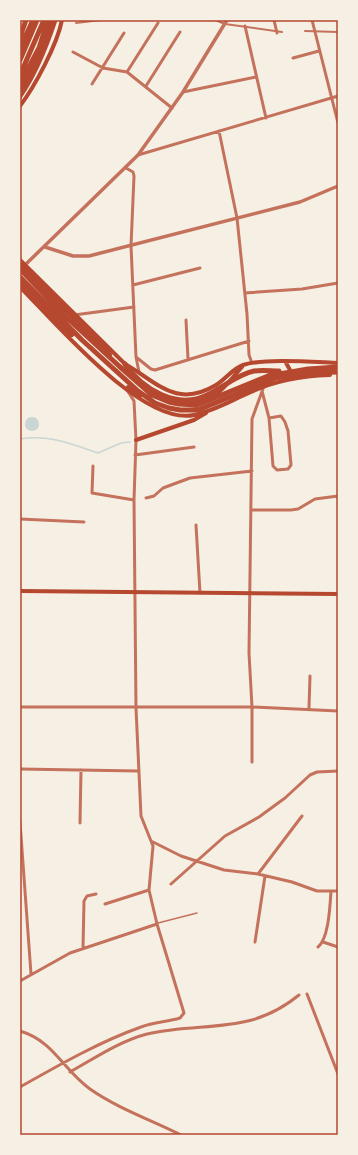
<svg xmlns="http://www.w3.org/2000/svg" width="358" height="1155" viewBox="0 0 358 1155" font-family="Arial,sans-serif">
<rect width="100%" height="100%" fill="#f6efe4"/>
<!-- water -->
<path fill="#c9d6d2" d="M25 424a7 7 0 1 1 14 0a7 7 0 1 1-14 0Z"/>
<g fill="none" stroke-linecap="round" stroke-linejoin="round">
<!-- stream -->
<path stroke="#c9d6d2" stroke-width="1.5" d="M20 439C48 434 72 444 98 453L121 443 130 442"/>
<!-- service -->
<path stroke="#c5725c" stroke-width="1.5" d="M158 923 197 913"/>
<!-- pedestrian -->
<path stroke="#c5725c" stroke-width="2" d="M215 20 225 24 282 32
M76 23 101 20
M305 31 338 32"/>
<!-- minor -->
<path stroke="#c5725c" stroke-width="3" d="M274 20 277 33
M312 20 338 123
M245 26 266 118
M73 52 103 68 127 72 172 108
M293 58 319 51
M127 72 158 23
M92 84 124 33
M146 86 180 32
M183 92 256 77
M219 131 237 218 247 314 249 355 252 363
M138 155 338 96
M126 168 133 172 134 176 131 246 136 357 139 372
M133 285 200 268
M245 293 302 289 338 283
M74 315 134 307
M186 320 188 359
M136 357 151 369 155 370 249 341
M262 391 269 418 273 466 277 470 288 469 291 465 288 431 285 422 281 416 269 418
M135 455 194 447
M93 466 92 493 134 500
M146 498 154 496 163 488 190 478 252 471
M252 510H291L298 509 315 499 338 496
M20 519 84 522
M196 525 200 593
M20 707H252L338 711
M309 708 310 676
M252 762V707L249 653 252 419 264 386
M20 769 138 771
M20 822 31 974
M80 823 81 770
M151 841 181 856 224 870 258 874 292 882 317 891H338
M258 874 302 816
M171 884 225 836 259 817 285 798 310 775 317 772 338 771
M105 904 149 890
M255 942 265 876
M323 942 338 947
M318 947C329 938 330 905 331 891
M83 948 84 901 87 896 96 894
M20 981 70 953 157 924
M307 994 338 1074
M20 1031C54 1041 63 1070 90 1089 117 1108 151 1120 181 1135
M70 1072C95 1058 120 1041 147 1034 205 1021 249 1036 299 995
M20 1087C59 1065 99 1042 141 1027 154 1022 167 1022 180 1018L184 1013 157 924 149 890 153 846 141 816 136 708 134 500 136 440 134 401 127 390"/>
<!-- tertiary -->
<path stroke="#c5725c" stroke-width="3.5" d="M45 247 73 256H89L300 202 338 186
M24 266 138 155 183 92 227 20"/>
<!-- secondary -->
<path stroke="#b5482f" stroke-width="4" d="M20 90 35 64 52 20
M20 106C35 86 57 45 62 20
M20 260 125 364C157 382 176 409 216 385 226 379 232 369 243 365 265 358 313 362 338 363
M20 265 110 355
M20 282 72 335
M20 287C55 322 142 426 194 415 214 411 232 400 251 392 276 380 303 376 330 375
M285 361 290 370 289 375
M128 387 140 396
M189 403C217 401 225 386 242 367
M136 440 194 420 206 413
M20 591 338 594"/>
<!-- motorway -->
<path stroke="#b5482f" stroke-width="5" d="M20 37 26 20
M20 48 33 20
M20 60 37 20
M20 75 44 20
M20 84 39 48 48 20
M20 96C36 73 46 47 55 20
M20 269 65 316 119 366 152 395 169 402 179 404 197 405 268 376 308 369 338 367
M20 277 82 340 138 391 155 403 169 408 180 410H198L276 378 309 373 338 372
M125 364C142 389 177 410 207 395 222 388 238 374 254 371 262 370 271 371 279 371"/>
</g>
<!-- border -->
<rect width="358" height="1155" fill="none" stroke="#f6efe4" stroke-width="42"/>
<rect x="21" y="21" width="316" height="1113" fill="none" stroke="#b5482f" stroke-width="1.5"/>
</svg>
